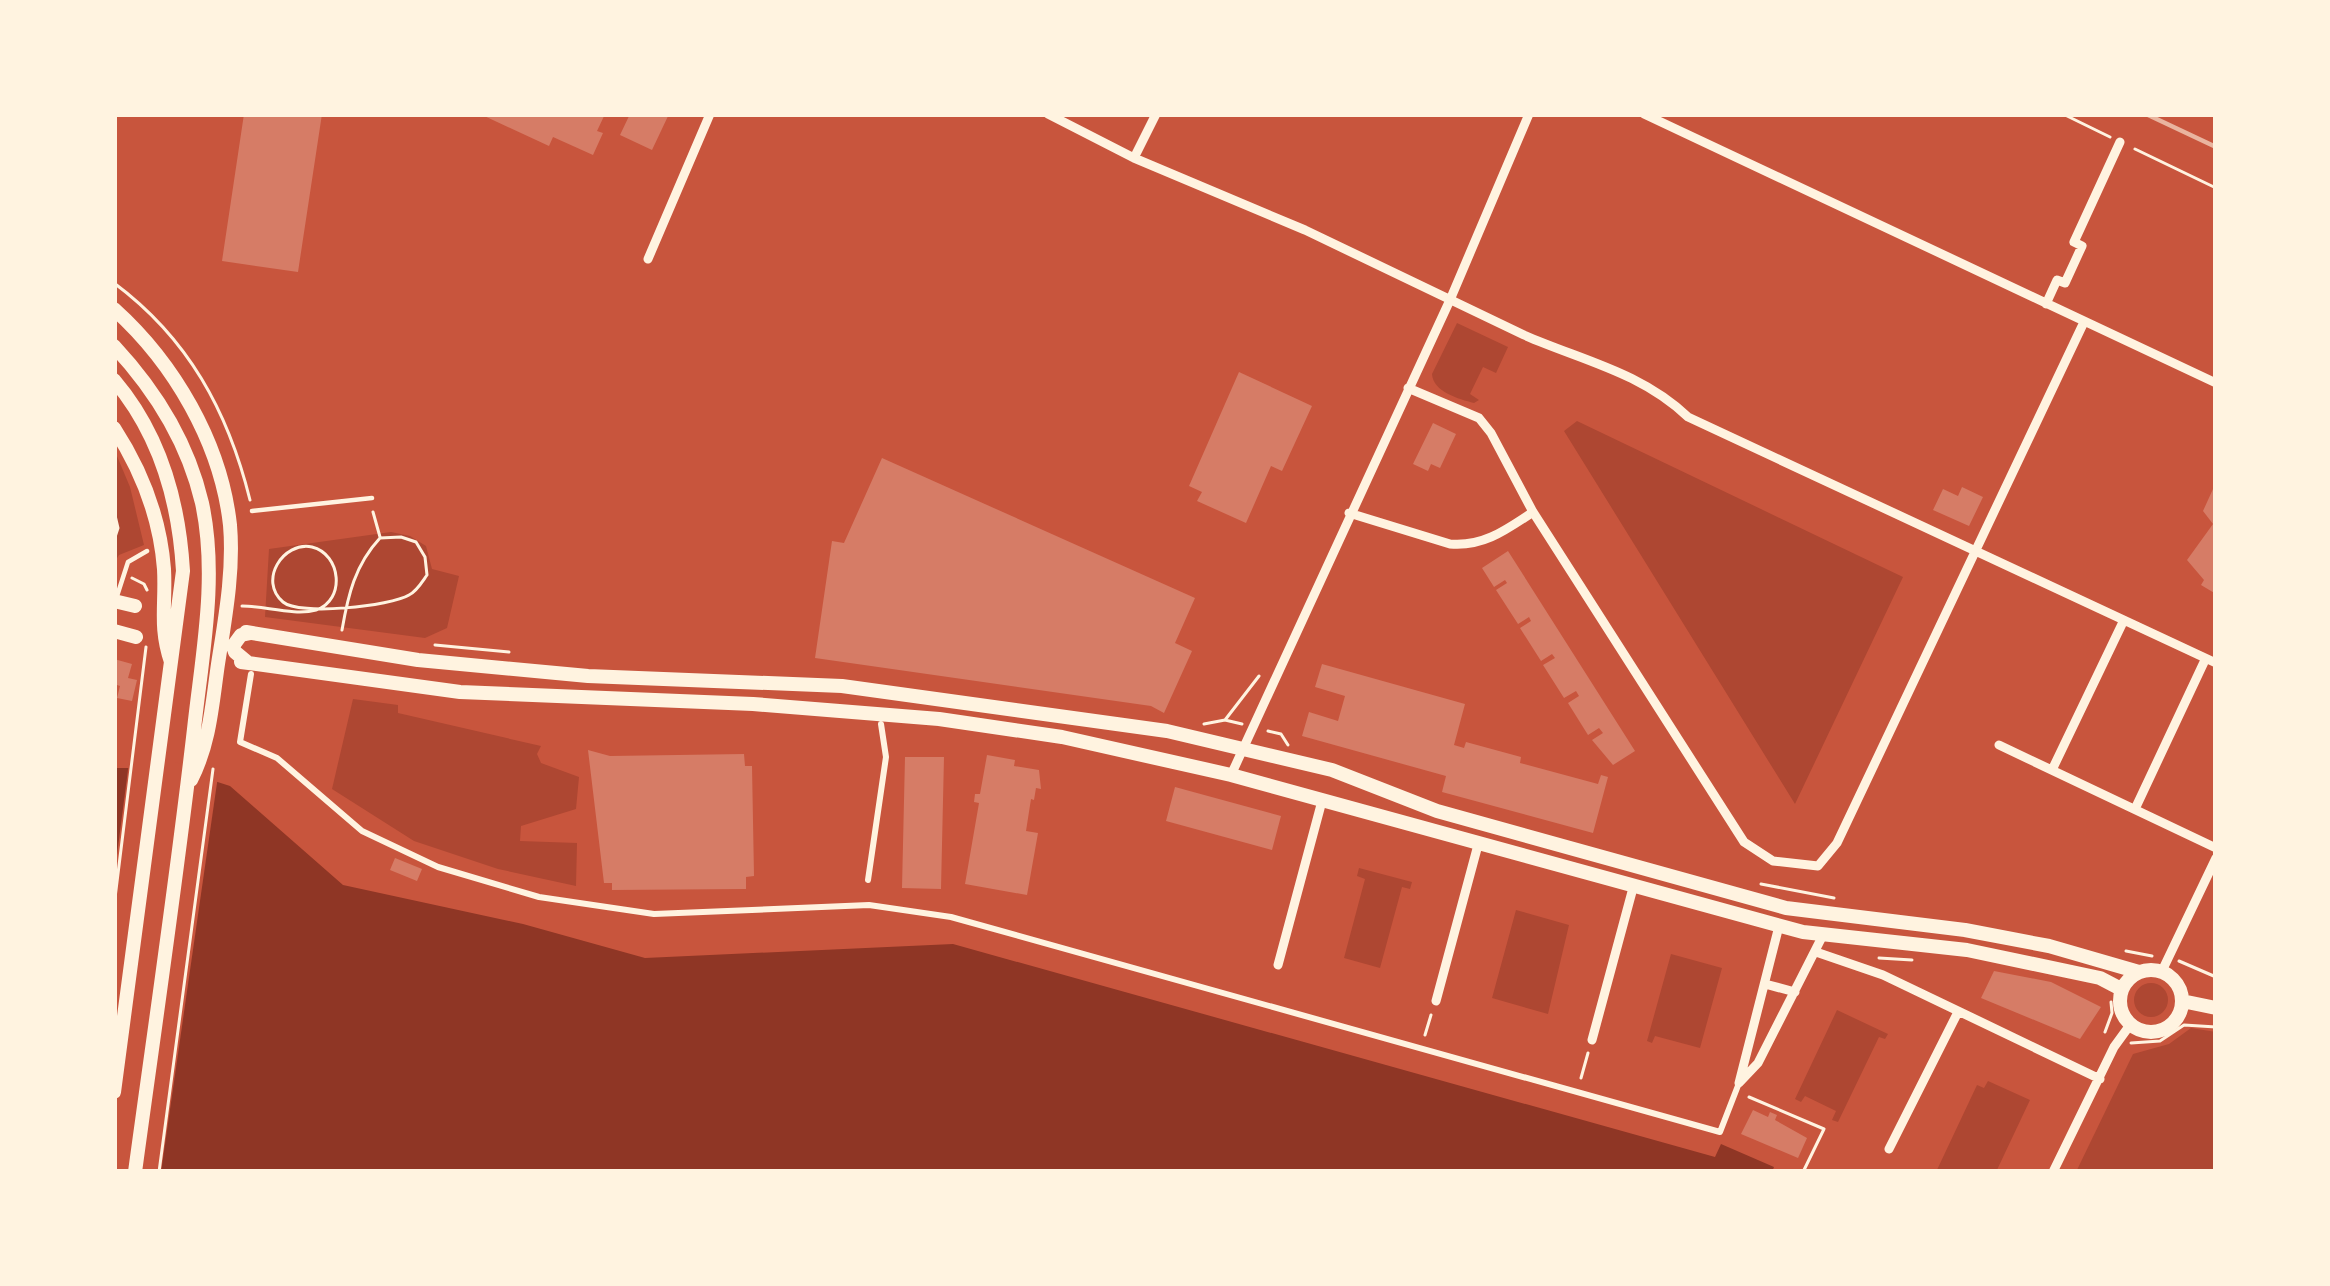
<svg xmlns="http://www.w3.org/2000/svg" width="2330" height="1286" viewBox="0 0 2330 1286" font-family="'DejaVu Sans',sans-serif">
<rect width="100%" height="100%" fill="#c8553d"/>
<!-- green -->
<path fill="#ae4732" d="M1457 323 1508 347 1496 373 1483 367 1470 394 1479 400 1474 403C1459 399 1433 392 1432 374Z
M1577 421 1903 577 1795 804 1564 431Z
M114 449 130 487 144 545 119 555 114 563Z
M391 532 410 536 426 546 432 569 459 576 447 628 425 638 265 617 269 549Z
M353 699 398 705V713L541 746 537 754 541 763 579 777 576 809 521 826 520 841 577 843 576 886 498 869 414 841 332 789Z
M1359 868 1412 882 1410 889 1402 887 1380 968 1344 958 1365 879 1357 876Z
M1516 910 1569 925 1548 1014 1492 998Z
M1671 954 1722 968 1700 1048 1655 1036 1652 1043 1647 1041Z
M2134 1000a17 17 0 1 1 34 0a17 17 0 1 1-34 0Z
M1837 1010 1888 1034 1885 1039 1879 1037 1838 1122 1832 1120 1836 1111 1805 1096 1801 1102 1795 1099Z
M2191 1028 2216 1032V1172H2076L2133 1054 2169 1044Z
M1988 1081 2030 1100 1996 1172H1936L1977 1085 1984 1088Z"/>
<!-- water -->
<path fill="#8f3625" d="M114 768H174L230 786 343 885 523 924 645 958 953 944 1715 1157 1721 1144 1774 1167 1772 1172H114Z"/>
<!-- pier -->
<path fill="#c8553d" d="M129 762H175L218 776 161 1172H114V878Z"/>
<!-- building -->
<path fill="#d67c66" d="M244 114H322L298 272 222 261Z
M480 114H605L597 131 603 133 593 155 553 137 549 146Z
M630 114H669L652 150 620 135Z
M1239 372 1312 406 1282 471 1271 466 1246 523 1197 501 1202 492 1189 486Z
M1433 423 1456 434 1440 468 1431 464 1428 471 1413 464Z
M882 458 1195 598 1175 643 1192 651 1164 713 1151 706 815 658 832 541 844 543Z
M1962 487 1983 497 1969 526 1933 510 1943 489 1958 496Z
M2213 489 2216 491V594L2201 585 2204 580 2187 560 2213 524 2203 511Z
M1508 551 1635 751 1613 765 1592 740 1603 733 1599 728 1588 735 1568 703 1579 696 1576 691 1564 698 1543 665 1555 658 1552 654 1541 661 1520 628 1531 621 1529 617 1518 624 1496 590 1507 583 1505 580 1494 587 1482 568Z
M114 659 132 664 128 678 137 680 132 701 117 698 120 686 114 684Z
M1322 664 1465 704 1454 745 1464 748 1466 742 1521 757 1520 763 1598 784 1601 775 1608 777 1593 833 1442 792 1446 776 1302 736 1309 712 1338 721 1345 696 1315 687Z
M588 750 610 756 744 754 745 766H752L754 876 746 877V889L612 890V883H604Z
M987 755 1015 760 1014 766 1039 770 1041 789 1036 788 1034 800 1031 799 1026 831 1038 833 1027 895 965 884 979 803 974 802 975 794H980Z
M905 757H944L941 889 902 888Z
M1175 787 1281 816 1272 850 1166 821Z
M395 858 422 869 417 881 390 870Z
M1994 971 2051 982 2101 1007 2080 1039 1981 998Z
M1753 1110 1768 1117 1770 1112 1777 1115 1775 1120 1807 1138 1798 1158 1741 1134Z"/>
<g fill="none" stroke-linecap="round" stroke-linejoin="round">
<!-- path -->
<path stroke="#fff3e0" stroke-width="3" d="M2063 114 2110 137
M2135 149 2216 188
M114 283C188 338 228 411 250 500
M114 511 118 528 114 540
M373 512 380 537
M132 578 144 584 147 590
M242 606C264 606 295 616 316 610 346 600 341 554 312 547 283 541 258 581 283 602 299 616 391 606 409 595 417 591 422 582 427 575L425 557 416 542 401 537 380 538C355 565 348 595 342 630
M435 645 509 652
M1225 720 1259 676
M1204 724 1225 720 1242 724
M1268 731 1281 734 1288 745
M1761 884 1834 898
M114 906 146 647
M2126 951 2152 956
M1879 958 1912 960
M2179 961 2216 977
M2105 1032 2112 1013 2111 1002
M1425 1035 1431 1015
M2131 1043 2160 1041 2184 1025 2216 1027
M1581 1078 1588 1053
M1749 1097 1824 1129 1804 1170 1807 1172
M159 1172 213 769"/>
<!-- service -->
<path stroke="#fff3e0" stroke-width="4.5" d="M252 511 372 498
M117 596 128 562 147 551"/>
<!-- pedestrian -->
<path stroke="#fff3e0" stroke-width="6" d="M251 674 240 742 277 758 362 831 438 867 539 897 654 914 869 905 951 917 1720 1132 1739 1083
M868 880 886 757 881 724"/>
<!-- minor -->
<path stroke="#fff3e0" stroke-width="9" d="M1048 114 1134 158 1305 230 1524 335C1581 360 1641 372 1688 417L2216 663
M1644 114 2216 383
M1134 158 1156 114
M648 259 710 114
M2046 304 2057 280 2065 283 2082 246 2074 242 2120 142
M1408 388 1479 418 1491 433 1533 512 1744 842 1773 861 1818 866 1837 843 2084 322
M1349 513 1450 544C1483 547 1506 530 1533 512
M1999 745 2216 848
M2052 770 2123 622
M1231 775 1450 300 1529 114
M2135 809 2205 660
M1816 952 1883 975 2100 1079
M1278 965 1322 801
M2162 971 2216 858
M1765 984 1795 992
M1436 1001 1478 845
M1592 1040 1633 888
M1739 1083 1758 1063 1823 935
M1739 1083 1779 926
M1889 1149 1958 1012
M2053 1172 2114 1047 2130 1025"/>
<!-- primary -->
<path stroke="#fff3e0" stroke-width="14" d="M114 309C174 363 221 443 230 525 234 571 225 619 218 664 212 705 210 743 191 780
M114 346C155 390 188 443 202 503 218 577 202 655 194 729 177 877 155 1025 135 1172
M114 380C160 434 179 502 183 571L114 1092
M114 428C142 471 160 517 164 569 166 605 159 627 171 662
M114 601 135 606
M114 631 136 637
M246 632 418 660 588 676 842 686 1167 731 1332 770 1437 811 1786 908 1965 930 2049 946 2139 972
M241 662 460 692 753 704 939 719 1062 737 1231 775 1803 932 1967 950 2100 978 2121 989
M247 662 235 652 233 646 241 635 251 633
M2120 1001a31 31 0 1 1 62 0a31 31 0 1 1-62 0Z
M2182 1001 2216 1008"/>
<!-- rail -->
<path stroke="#e9b49f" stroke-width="4.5" d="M2146 114 2216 147
M2212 114 2216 116"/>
</g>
<!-- border -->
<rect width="2330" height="1286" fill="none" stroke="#fff3e0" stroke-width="234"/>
</svg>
